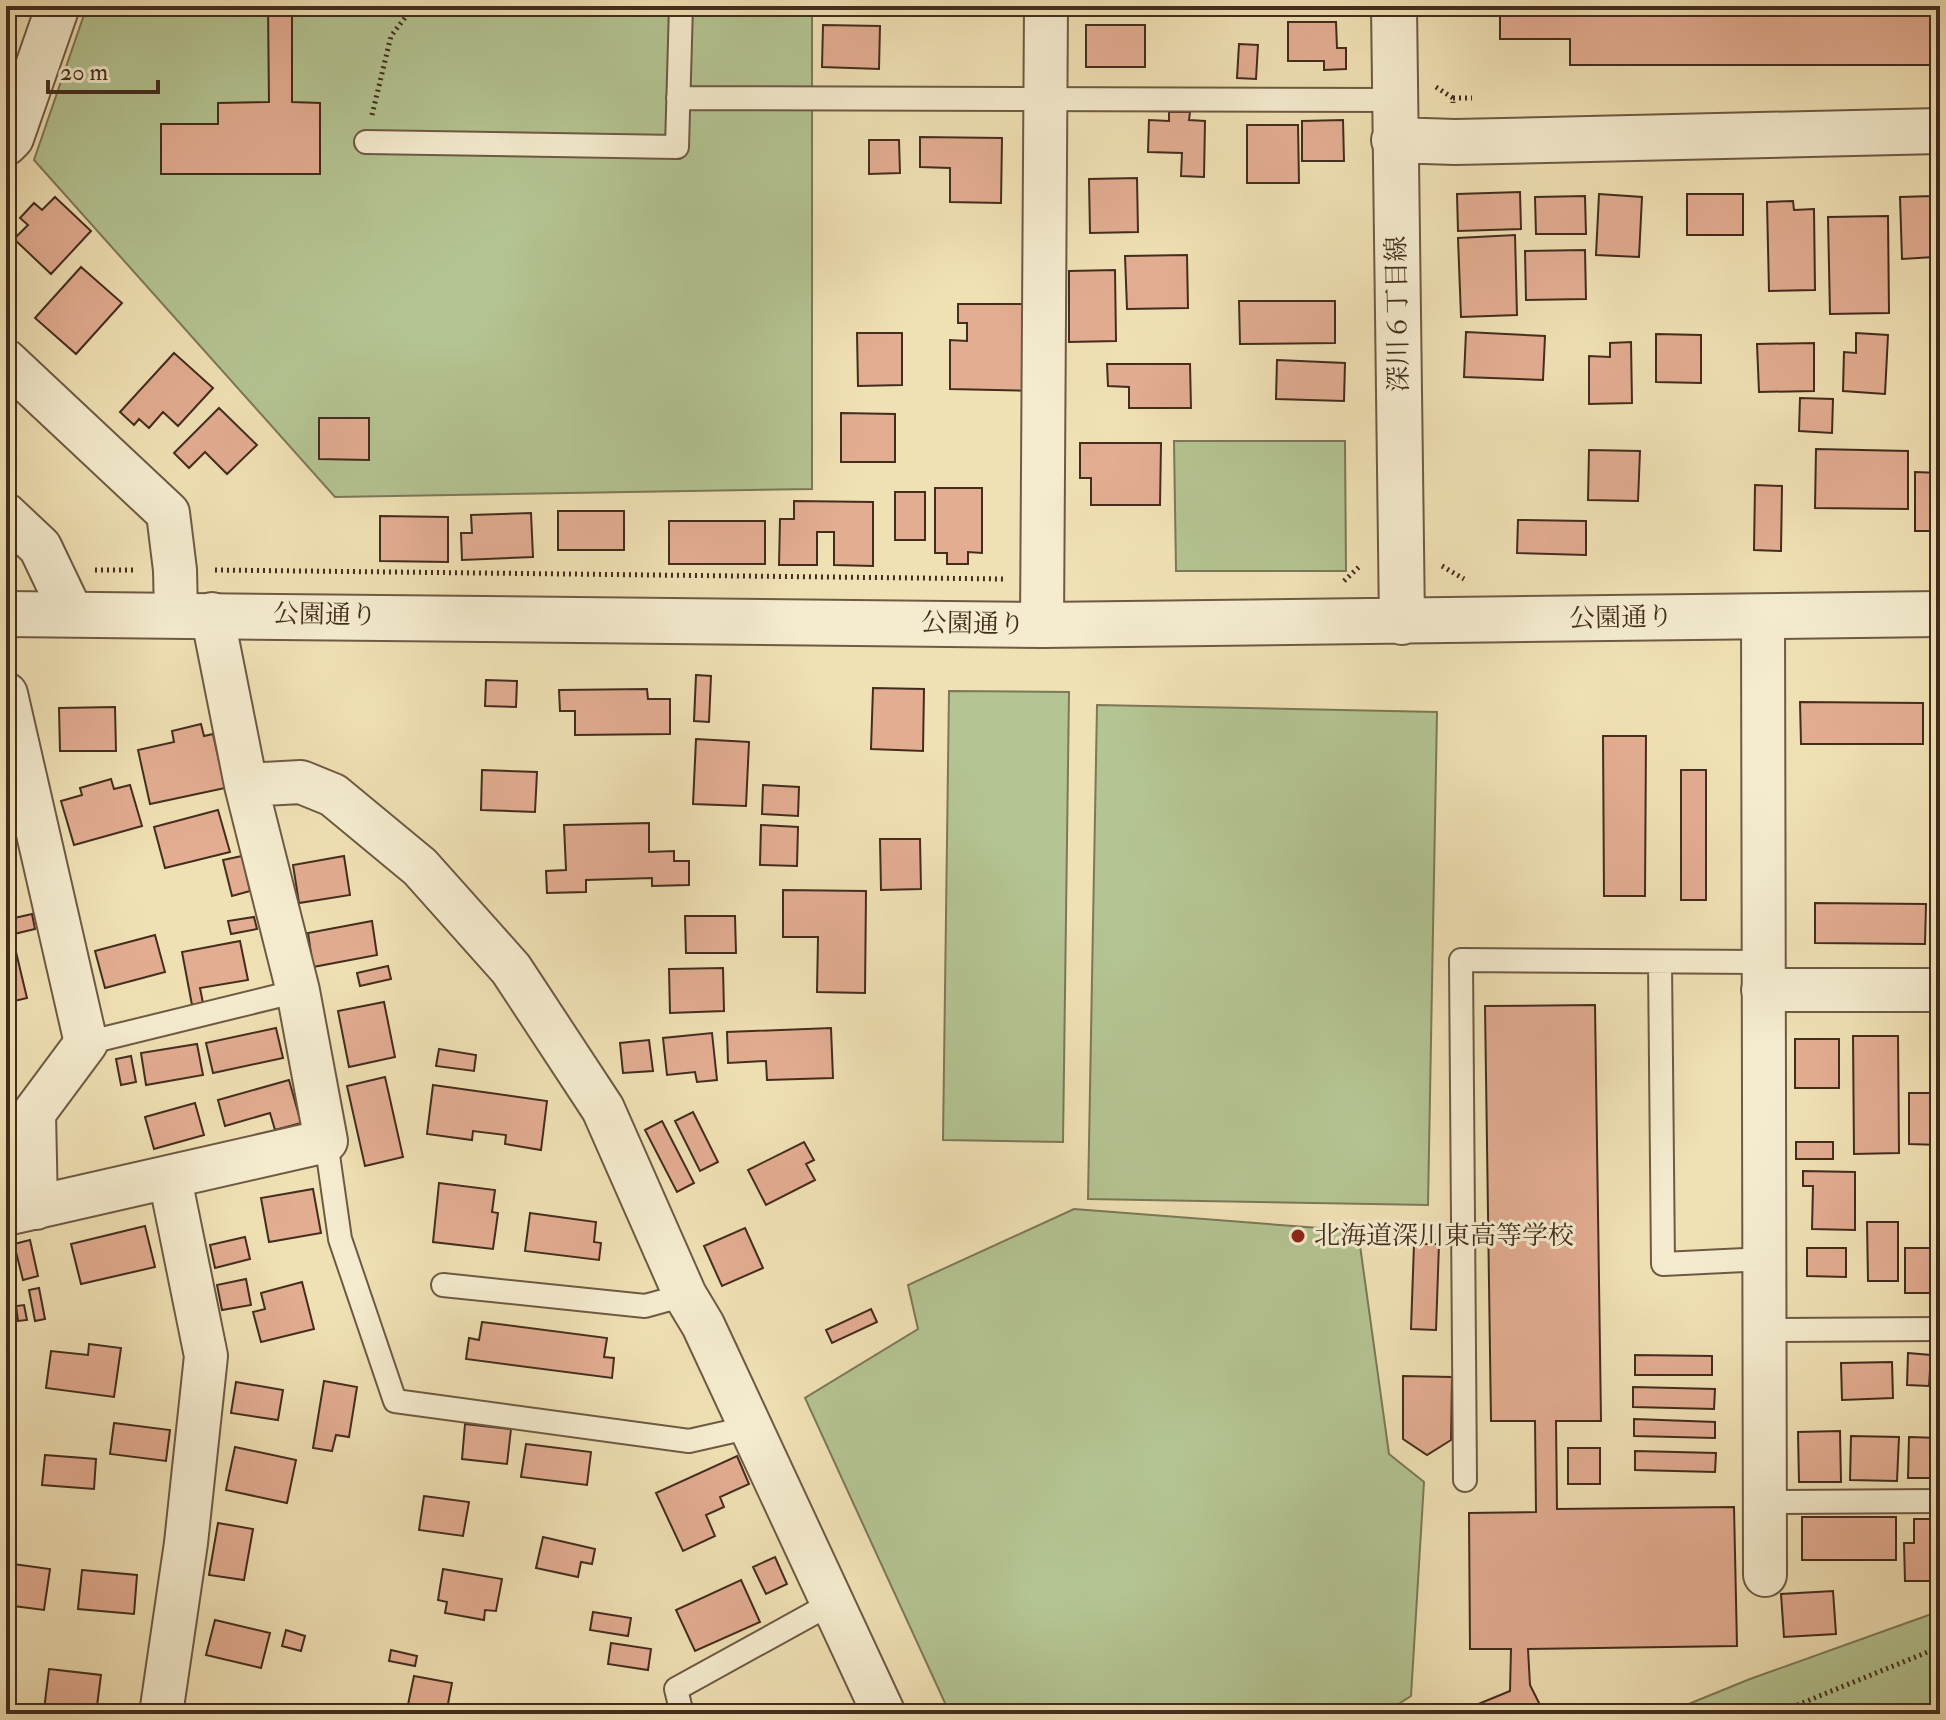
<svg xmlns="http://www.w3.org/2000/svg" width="1946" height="1720" viewBox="0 0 1946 1720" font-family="'IM FELL Double Pica','Noto Serif JP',serif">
<rect width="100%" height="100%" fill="#f0e1b5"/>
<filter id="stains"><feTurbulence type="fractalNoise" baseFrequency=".0025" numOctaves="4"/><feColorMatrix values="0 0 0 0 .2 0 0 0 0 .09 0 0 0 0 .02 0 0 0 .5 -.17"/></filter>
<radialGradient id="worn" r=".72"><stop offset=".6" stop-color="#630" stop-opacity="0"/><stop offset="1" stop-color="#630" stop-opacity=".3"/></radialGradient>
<!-- green -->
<path fill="#b4c492" stroke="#7c7858" stroke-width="2" d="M87 6H812V489L335 497 34 160Z
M1174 441H1345L1346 571H1176Z
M949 691 1069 692 1063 1142 943 1140Z
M1097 705 1437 712 1428 1205 1088 1199Z
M1074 1209 1358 1231 1389 1454 1424 1482 1411 1696 1383 1714H950L805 1398 918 1329 908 1285Z
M1940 1611V1714H1664L1750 1679Z"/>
<!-- building -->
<path fill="#e3ad92" stroke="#432d1d" stroke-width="2" d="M268 6H292V102L320 103V174H161V124H218V103L269 102Z
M964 6H1021V15H964Z
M1500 6H1940V65H1570V39H1500Z
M1288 22H1336L1337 48H1346V69L1324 70V61H1288Z
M823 25 880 26 879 69 822 67Z
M1086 25H1145V67H1086Z
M1239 44 1258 45 1256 79 1237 78Z
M1169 112H1190L1189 120 1205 121 1204 177 1181 176 1182 153 1148 152 1149 120 1169 121Z
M1343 120 1344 161H1302V121Z
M1247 125H1298L1299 183H1247Z
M920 137 1002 138 1001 203 950 202V168L920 167Z
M869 140H899L900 173 869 174Z
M1137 178 1138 232 1090 233 1089 179Z
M1520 192 1521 229 1458 231 1457 194Z
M1599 194 1642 197 1639 257 1596 255Z
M1687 194H1743V235H1687Z
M1940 195V257H1934L1932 196Z
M1585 196 1586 234H1536L1535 197Z
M1932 196 1934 257 1902 259 1900 197Z
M55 197 91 231 51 274 14 239 28 225 20 218 34 203 42 210Z
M1793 201 1794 210 1814 209 1815 290 1769 291 1767 202Z
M1888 216 1889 313 1830 314 1828 217Z
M1515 235 1517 315 1461 317 1458 238Z
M1585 250 1586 299 1526 300 1525 251Z
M1187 255 1188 308 1127 309 1125 256Z
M81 267 122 303 76 354 35 318Z
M1115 270 1116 341 1069 342V271Z
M1239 301H1335V343L1240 344Z
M958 304H1035L1034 391 950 389V340L967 341V323H958Z
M1466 332 1545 336 1543 380 1464 377Z
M857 333H902V385L858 386Z
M1856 333 1888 335 1885 394 1843 391 1844 352 1856 353Z
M1656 334 1701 335V383L1656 382Z
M1631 342 1632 403 1589 404V356L1610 357V343Z
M1814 343V391L1759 392 1757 344Z
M174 353 213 388 178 426 163 412 149 428 139 419 134 425 120 412Z
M1277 360 1345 363 1344 401 1276 399Z
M1107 364H1190L1191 408H1129V387L1108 386Z
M1800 398 1833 399 1832 433 1799 431Z
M219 408 257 445 227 474 205 452 189 468 174 453Z
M841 413 895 414V462H841Z
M319 418H369V460L319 459Z
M1080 443H1161L1160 505H1091V478H1080Z
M1816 449 1908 451V509L1815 508Z
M1589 450 1640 451 1638 501 1588 500Z
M1915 472 1940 473V531H1915Z
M1755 485 1782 486 1781 551 1754 550Z
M935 488H982V553L968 552V564H947V553H935Z
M895 492H925V540H895Z
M794 501 873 502V566L834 565V532H817V565H779L780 519H794Z
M558 511H624V550H558Z
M531 513 533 557 462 560 461 533H472L471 515Z
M380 516 448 517V562L380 561Z
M1518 520 1586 521V555L1517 553Z
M669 521H765V564H669Z
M696 675 711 676 709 722 694 721Z
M486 680 517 681 516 707 485 706Z
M873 688 924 689 923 751 871 749Z
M647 689 648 699H670V734L575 735V711H560L559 690Z
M1800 702 1923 703V744H1801Z
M1931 706H1940V743H1933Z
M115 707 116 751H60L59 708Z
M201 724 204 736 213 734 225 788 150 804 138 750 174 742 172 731Z
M1603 736H1646L1645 896H1604Z
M696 739 749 742 746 806 693 804Z
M482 770 537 772 535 812 481 810Z
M1681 770H1706V900H1681Z
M111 779 114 789 130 785 142 826 74 845 61 801 82 795 80 788Z
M763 785 799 787 798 816 762 814Z
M218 810 230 852 165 868 154 827Z
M649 823V852L674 851V861H689V885L652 886V878L586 880V892L547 893 546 871 566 870 564 825Z
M761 825 798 827 797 866 760 865Z
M880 839H920L921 889 881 890Z
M242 856 250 891 232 896 223 860Z
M344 856 350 895 299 903 293 865Z
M783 890 866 891 865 993 817 992 818 937H783Z
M1936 898H1940V935H1936Z
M1815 903 1926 904 1925 944 1815 943Z
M32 914 35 929 14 934 10 919Z
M685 916H735L736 953H686Z
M254 917 257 929 231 934 228 921Z
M372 921 377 955 313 967 308 933Z
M155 935 165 972 105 988 95 951Z
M240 941 248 980 200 988 203 1003 192 1005 182 952Z
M16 952 27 998 6 1003V954Z
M388 966 391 979 360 986 357 973Z
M723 968 724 1011 670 1013 669 969Z
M384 1002 395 1057 349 1067 338 1011Z
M1595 1005 1601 1421H1556L1557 1509 1734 1507 1737 1646 1528 1649 1530 1685 1542 1709 1527 1714H1454L1510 1691 1511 1649H1470L1469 1513 1536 1512 1535 1421H1491L1485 1006Z
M276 1028 283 1058 213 1073 206 1043Z
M831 1028 833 1078 767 1080 766 1061 728 1063 727 1032Z
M712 1033 717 1080 697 1082 695 1072 667 1075 663 1038Z
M1853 1036H1898L1899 1153 1854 1154Z
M1795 1039H1839V1088H1795Z
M649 1040 653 1071 623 1073 620 1043Z
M197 1044 203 1075 146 1085 141 1053Z
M439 1049 476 1055 474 1071 436 1066Z
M131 1056 136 1082 121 1085 116 1059Z
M385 1077 403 1157 365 1166 347 1086Z
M289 1080 301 1123 275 1130 270 1113 225 1126 218 1100Z
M433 1085 547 1101 541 1150 505 1144 506 1135 473 1131 472 1140 427 1134Z
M1909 1093H1940V1145L1909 1144Z
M195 1103 204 1135 154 1149 145 1117Z
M693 1112 718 1162 700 1171 675 1121Z
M662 1121 694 1183 677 1192 645 1130Z
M6 1127 13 1171 6 1172Z
M804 1142 814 1160 806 1164 815 1180 766 1205 748 1170Z
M1796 1142H1833V1159H1796Z
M1803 1171 1855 1172V1230L1812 1229 1813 1186H1803Z
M439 1183 495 1190 492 1212 498 1213 493 1249 433 1242Z
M313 1189 321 1233 269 1242 261 1198Z
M530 1213 596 1222 594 1242 601 1243 599 1260 525 1251Z
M1867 1222H1898V1281H1868Z
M145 1226 155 1267 81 1284 71 1244Z
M745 1228 763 1268 722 1286 704 1246Z
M245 1237 250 1259 215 1268 210 1245Z
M30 1240 38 1276 23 1280 14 1244Z
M1414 1244H1439L1436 1330 1411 1329Z
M1807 1248H1846V1277L1807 1276Z
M1905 1248H1940V1293H1905Z
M246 1279 251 1305 222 1310 217 1285Z
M302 1282 314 1329 261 1342 253 1312 265 1309 261 1293Z
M39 1288 45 1319 35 1321 29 1290Z
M24 1305 27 1320 18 1321 16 1306Z
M871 1309 877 1322 832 1343 826 1330Z
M482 1322 607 1338 604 1357 614 1358 612 1378 466 1359 469 1338 479 1340Z
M89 1344 121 1348 114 1397 46 1388 51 1351 88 1355Z
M1908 1353 1931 1355 1929 1386 1907 1385Z
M1635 1355 1712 1356V1375H1635Z
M1892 1362 1893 1398 1842 1400 1841 1363Z
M1403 1376 1452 1377 1451 1440 1427 1455 1403 1439Z
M324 1381 357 1387 349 1437 336 1435 332 1451 313 1448Z
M236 1382 283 1390 278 1420 231 1413Z
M1633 1387 1715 1389 1714 1409 1633 1407Z
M1940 1396V1428H1931L1930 1397Z
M1634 1419 1715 1422V1438L1634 1436Z
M114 1423 170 1430 166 1461 110 1454Z
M465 1424 511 1429 507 1464 462 1459Z
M1840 1431 1841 1482H1799L1798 1432Z
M1851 1436 1899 1437 1897 1481 1850 1480Z
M1909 1437 1940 1438V1478H1908Z
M526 1444 591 1452 587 1485 521 1477Z
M235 1447 296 1460 287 1503 226 1490Z
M1568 1448H1600V1484H1568Z
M1635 1451 1716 1453 1715 1472 1635 1470Z
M45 1455 96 1459 94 1489 42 1485Z
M737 1456 749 1484 720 1497 724 1507 706 1515 715 1536 683 1551 656 1493Z
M424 1496 469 1502 463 1536 419 1530Z
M1802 1517H1896V1560H1802Z
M1914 1519H1940V1581H1905L1904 1543H1914Z
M218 1523 253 1529 244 1580 209 1575Z
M543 1537 595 1549 592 1564 581 1562 578 1577 536 1568Z
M775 1557 787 1584 766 1594 753 1567Z
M6 1563 50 1569 44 1610 6 1605Z
M443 1569 502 1579 496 1611 485 1610 484 1620 445 1613 447 1602 438 1600Z
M82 1570 137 1575 134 1614 78 1609Z
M741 1580 760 1622 695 1651 676 1610Z
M1833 1591 1836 1634 1784 1637 1781 1594Z
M593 1612 631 1618 628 1636 590 1630Z
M215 1620 270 1633 261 1668 206 1655Z
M286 1630 305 1636 301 1651 282 1646Z
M611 1643 651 1649 648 1670 608 1664Z
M391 1650 417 1656 415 1666 389 1661Z
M49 1669 101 1675 96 1714 44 1710Z
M414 1676 452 1683 446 1714H406Z
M628 1707 664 1714H627Z"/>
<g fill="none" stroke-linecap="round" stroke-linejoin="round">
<defs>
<path id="service" d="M678 98 1394 100
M366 142 677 147 681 6
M1660 962 1663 1264 1765 1259
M86 1043 298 991
M326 1141 340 1239 395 1401 689 1441 751 1427
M443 1285 645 1306 685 1295
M1765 1330 1940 1329
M1465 1480 1461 960 1763 962
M1765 1502 1940 1501
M682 1714 676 1689 832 1603"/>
<path id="minor" d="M6 144 12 138 58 6
M6 361 168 513 175 570 176 614
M6 515 40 547 72 614
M1763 616 1765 1575
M1042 625 1046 6
M6 694 86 1043 34 1113 36 1208
M246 785 301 782 333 795 420 867 511 969 603 1109 685 1295 703 1325 884 1714
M1763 990H1940
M6 1214 326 1141 298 991 246 785 212 614
M161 1714 186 1543 206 1356 170 1179"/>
<path id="tertiary" d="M1394 6 1402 622
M1394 140 1455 142 1940 131
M6 614 1042 625 1940 614"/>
</defs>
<!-- service casing -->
<use href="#service" stroke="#6e5a43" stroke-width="26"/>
<!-- minor casing -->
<use href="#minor" stroke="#6e5a43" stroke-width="46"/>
<!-- tertiary casing -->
<use href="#tertiary" stroke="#6e5a43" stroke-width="48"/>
<!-- path -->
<path stroke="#432d1d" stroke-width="5" stroke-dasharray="2 4" stroke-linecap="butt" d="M1436 87 1453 98V103
M1453 98H1472
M372 115 391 36 414 6
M1442 566 1464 579
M95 570H137
M215 570 1005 579
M1344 581 1360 566
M1775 1714 1940 1647"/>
<!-- service -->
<use href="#service" stroke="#f5eccf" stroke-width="22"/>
<!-- minor -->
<use href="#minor" stroke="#f5eccf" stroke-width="42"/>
<!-- tertiary -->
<use href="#tertiary" stroke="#f5eccf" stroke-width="44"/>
</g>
<!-- markers -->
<circle fill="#8f2418" stroke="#f5eccf" stroke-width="3" cx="1298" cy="1236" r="8"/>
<g text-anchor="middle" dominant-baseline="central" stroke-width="6" stroke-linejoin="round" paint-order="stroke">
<!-- street labels -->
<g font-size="26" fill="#432d1d" stroke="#f5eccf">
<text transform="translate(1398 314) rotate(-91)">深川６丁目線</text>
<text transform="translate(325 615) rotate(1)">公園通り</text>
<text transform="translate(1621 618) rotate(-1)">公園通り</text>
<text transform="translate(973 624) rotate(1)">公園通り</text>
</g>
<!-- poi labels -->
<g font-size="26" fill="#432d1d" stroke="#f5eccf" text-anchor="start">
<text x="1314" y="1236">北海道深川東高等学校</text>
</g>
</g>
<!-- margin -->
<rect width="1946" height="1720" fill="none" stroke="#f0e1b5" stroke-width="32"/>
<rect x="8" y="8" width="1930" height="1704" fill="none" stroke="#432d1d" stroke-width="4"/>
<rect x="16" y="16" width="1914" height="1688" fill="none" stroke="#432d1d" stroke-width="2"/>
<!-- scale -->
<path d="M48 80v12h110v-12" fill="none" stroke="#432d1d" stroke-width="4"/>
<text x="60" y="80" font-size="24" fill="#432d1d" stroke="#f5eccf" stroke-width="6" paint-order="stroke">20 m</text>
<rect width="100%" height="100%" filter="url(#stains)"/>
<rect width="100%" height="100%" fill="url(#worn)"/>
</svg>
